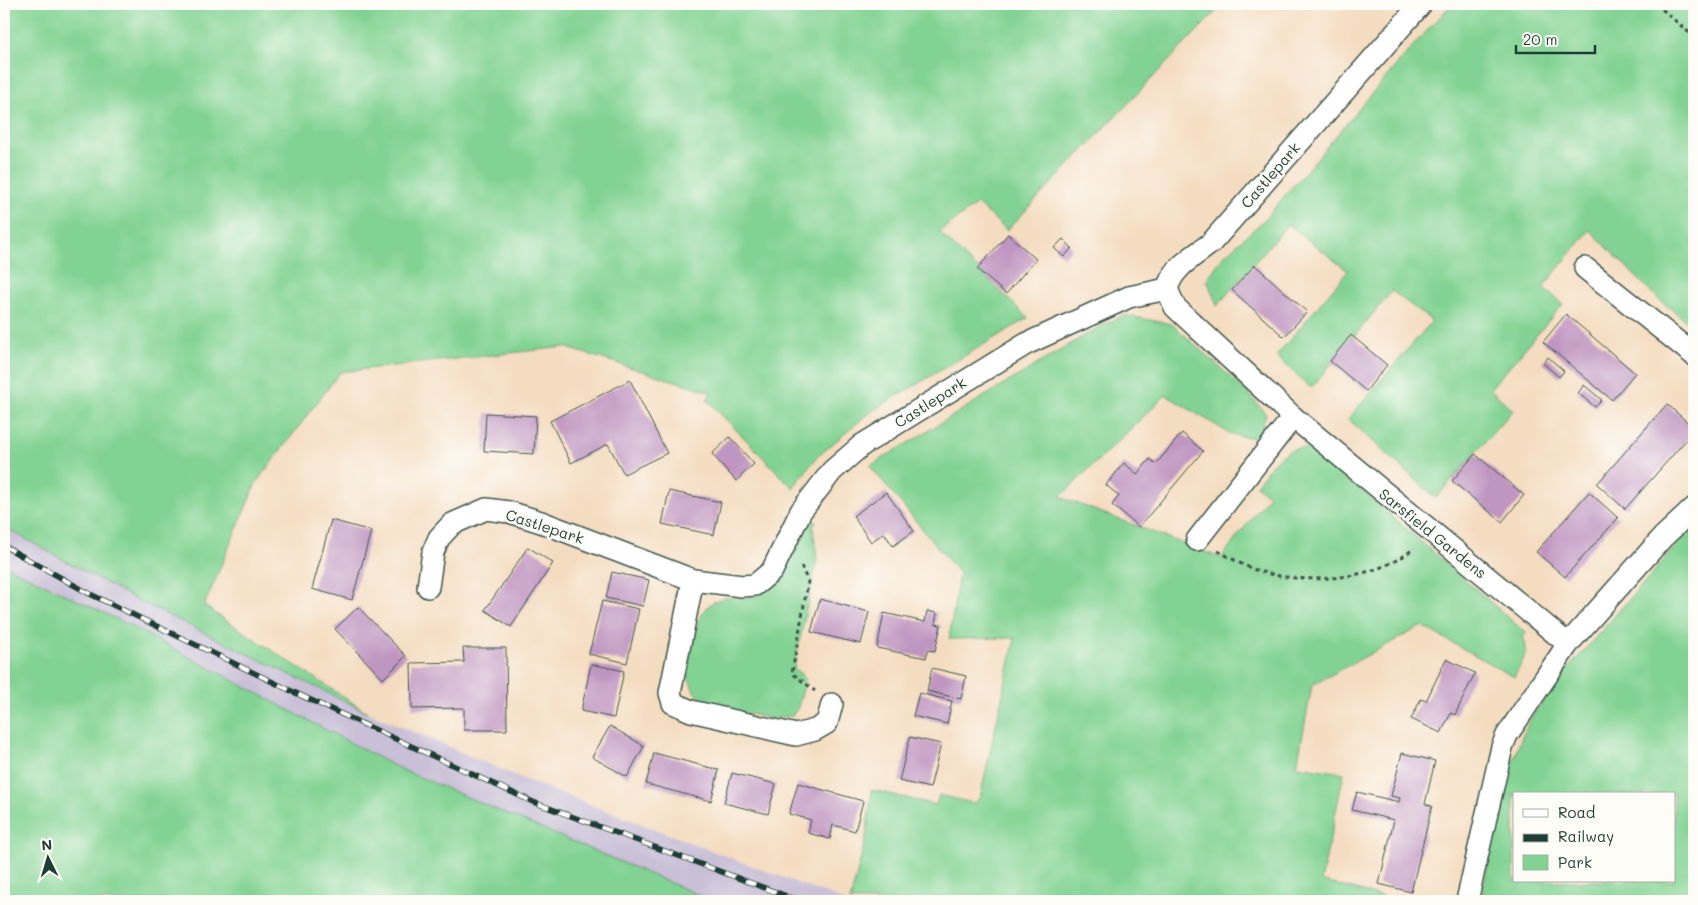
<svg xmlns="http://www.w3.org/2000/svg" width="1698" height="905" font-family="Mali,sans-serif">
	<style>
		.industrial { fill: #c9bfd7 }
		.green { fill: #82d393; stroke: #508864; fill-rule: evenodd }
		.building { fill: #bf95c1 }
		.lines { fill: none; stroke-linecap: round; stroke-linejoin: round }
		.minor-casing { stroke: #3f5549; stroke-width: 24 }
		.path { stroke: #3f5549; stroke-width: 3; stroke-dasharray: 4 4; stroke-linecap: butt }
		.minor { stroke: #fff; stroke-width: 21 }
		.rail-casing { stroke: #1f3d34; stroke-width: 5.5 }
		.rail { stroke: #fdfcf7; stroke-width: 4; stroke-dasharray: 11; stroke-linecap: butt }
		.labels { text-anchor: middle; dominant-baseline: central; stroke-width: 5; stroke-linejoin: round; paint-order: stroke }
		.street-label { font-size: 15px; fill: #1f3d34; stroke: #fdfcf7 }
	</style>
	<rect width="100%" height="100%" fill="#fdfcf7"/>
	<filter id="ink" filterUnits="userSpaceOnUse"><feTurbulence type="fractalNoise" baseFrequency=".02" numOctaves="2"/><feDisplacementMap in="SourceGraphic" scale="10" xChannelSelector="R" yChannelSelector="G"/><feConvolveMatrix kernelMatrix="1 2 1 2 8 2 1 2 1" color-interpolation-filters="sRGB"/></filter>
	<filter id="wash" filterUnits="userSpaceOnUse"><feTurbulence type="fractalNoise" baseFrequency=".0096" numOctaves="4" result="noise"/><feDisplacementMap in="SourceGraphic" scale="20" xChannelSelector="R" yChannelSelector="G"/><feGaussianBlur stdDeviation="1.12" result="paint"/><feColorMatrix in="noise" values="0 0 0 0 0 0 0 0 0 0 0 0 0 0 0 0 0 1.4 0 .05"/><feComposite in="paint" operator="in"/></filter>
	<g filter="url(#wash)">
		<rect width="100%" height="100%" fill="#f4dcc0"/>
		<!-- industrial -->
		<polygon class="industrial" points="4,527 133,598 367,712 528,781 845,901 713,901 398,768 127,624 4,565"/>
		<!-- green -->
		<g class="green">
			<polygon points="4,4 1223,4 1007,230 977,204 939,232 1028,318 869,413 816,458 793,488 707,400 711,392 564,347 340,372 256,483 204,606 367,712 133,598 4,527"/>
			<polygon points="1452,4 1694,4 1694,327 1656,297 1590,230 1543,287 1563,304 1490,389 1513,410 1436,498 1348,419 1432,321 1392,291 1311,388 1276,356 1348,271 1288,224 1217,306 1207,279 1223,257 1265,219 1411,48"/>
			<path d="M1124,315L1172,324L1247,392L1266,414L1258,438L1232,435L1166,395L1060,497L1221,558L1269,496L1256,485C1273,464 1285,440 1317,451L1526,633L1523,637C1531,651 1521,664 1514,677L1422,626L1312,685L1297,766L1344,773L1321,881L1383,897L1382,901H850L866,837L872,790L936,805L939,795L973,803L980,798L1015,638L949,639L959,573L870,466L1097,328Z"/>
			<polygon points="812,520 816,522 813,527 817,559 794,668 806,679 798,707 793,715 773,719 708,705 694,692 687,673 692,642 699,619 707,607 713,602 724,598 750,597 778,585"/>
			<path d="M1694,526V901H1485L1482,893L1505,784L1521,739L1531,718L1565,672ZM1514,794H1674V881H1514Z"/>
			<polygon points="4,565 127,624 398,768 713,901 4,901"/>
		</g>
		<g id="blocks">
			<!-- building -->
			<g class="building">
				<polygon points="1008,234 1036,259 1006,294 977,269"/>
				<polygon points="1063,239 1072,248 1064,257 1054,248"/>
				<polygon points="1255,265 1307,312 1284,337 1232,290"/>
				<polygon points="1566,314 1635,373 1612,400 1543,342"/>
				<polygon points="1351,335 1387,365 1366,391 1330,361"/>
				<polygon points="1548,357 1564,371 1559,377 1543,363"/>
				<polygon points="630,380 667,453 624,474 608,444 571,463 550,421"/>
				<polygon points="1584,385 1602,400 1595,407 1578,393"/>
				<polygon points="1667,404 1694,428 1694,431 1625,509 1597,484"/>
				<polygon points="486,413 536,416 534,454 484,451"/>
				<polygon points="1182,433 1203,451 1139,527 1112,505 1119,496 1106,485 1124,463 1137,474 1150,459 1156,464"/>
				<polygon points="730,437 754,464 736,481 712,454"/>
				<polygon points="1475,454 1524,495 1502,522 1452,481"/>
				<polygon points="669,491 721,502 714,535 662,524"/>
				<polygon points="886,492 914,531 893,546 884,533 871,542 853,516"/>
				<polygon points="1589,492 1618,518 1565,577 1536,552"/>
				<polygon points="331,520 371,531 352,600 312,589"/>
				<polygon points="528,547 553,563 511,627 485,610"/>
				<polygon points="612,572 649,580 643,606 606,598"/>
				<polygon points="820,599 869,612 861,644 811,632"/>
				<polygon points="602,601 639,609 627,663 589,654"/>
				<polygon points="358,607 406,656 383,679 335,629"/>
				<polygon points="927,611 937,613 935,624 941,625 935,651 928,650 926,658 877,648 884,613 925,622"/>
				<polygon points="463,648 506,648 507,730 464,730 464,708 412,709 411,663 464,662"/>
				<polygon points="1446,659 1475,673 1455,715 1451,713 1441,733 1411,719 1421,699 1426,701"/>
				<polygon points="591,664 624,671 614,718 581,711"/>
				<polygon points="932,668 966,676 961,699 927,691"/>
				<polygon points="919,693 952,701 947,724 913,716"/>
				<polygon points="610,726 644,746 627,777 592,757"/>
				<polygon points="910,737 941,744 930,788 899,781"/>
				<polygon points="654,753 719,770 711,801 646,784"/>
				<polygon points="1402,753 1435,761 1425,804 1432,806 1411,892 1379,884 1394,820 1352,810 1357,792 1399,802 1400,798 1391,796"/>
				<polygon points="732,773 776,784 768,814 724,803"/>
				<polygon points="798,783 863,801 855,831 833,825 830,839 808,833 811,820 789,814"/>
			</g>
		</g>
	</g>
	<g filter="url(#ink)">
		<use href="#blocks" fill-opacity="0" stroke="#3f5549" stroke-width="1"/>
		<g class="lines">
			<defs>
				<g id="minor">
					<polyline points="1585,268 1694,355"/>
					<polyline points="1167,289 1175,307 1293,417 1568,644"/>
					<path d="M1167,289C1173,267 1193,257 1211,243L1421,4"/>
					<polyline points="1197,540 1293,417"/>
					<polyline points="693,580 670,693 673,703 691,711 796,735 815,730 827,723 832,704"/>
					<polyline points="428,587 433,552 439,538 452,524 486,509 509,512 541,522 693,580 742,586 755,585 772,571 801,511 832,471 862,445 1026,344 1129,297 1167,289"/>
					<polyline points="1467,901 1502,747 1507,735 1568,644 1663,537 1694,508"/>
				</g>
			</defs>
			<!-- minor casing -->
			<use href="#minor" class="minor-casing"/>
			<!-- path -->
			<g class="path">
				<polyline points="1656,4 1694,37"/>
				<path d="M1218,551C1230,557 1243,566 1256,570C1301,586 1377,581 1414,548"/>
				<polyline points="801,566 808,582 792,673 815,691"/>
			</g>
			<!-- minor -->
			<use href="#minor" class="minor"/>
			<defs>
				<polyline id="rail" points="4,546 90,594 302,696 533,802 800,901"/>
			</defs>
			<!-- rail casing -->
			<use href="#rail" class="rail-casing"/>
			<!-- rail -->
			<use href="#rail" class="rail"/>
		</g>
	</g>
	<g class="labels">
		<!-- street labels -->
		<g class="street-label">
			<text transform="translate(1270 175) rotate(-49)">Castlepark</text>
			<text transform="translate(930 402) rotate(-32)">Castlepark</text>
			<text transform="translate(545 526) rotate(18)">Castlepark</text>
			<text transform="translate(1433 533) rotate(39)">Sarsfield Gardens</text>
		</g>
	</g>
	<!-- margin -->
	<rect width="1698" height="905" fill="none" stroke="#fdfcf7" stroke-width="20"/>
	<!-- legend -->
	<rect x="1513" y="792" width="162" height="90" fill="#fdfcf7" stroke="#a4b0a9"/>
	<rect x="1523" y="809" width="25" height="8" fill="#ffffff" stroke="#a4b0a9"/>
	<text x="1558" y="818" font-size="15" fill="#1f3d34">Road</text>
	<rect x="1523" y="834" width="25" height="8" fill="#1f3d34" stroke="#a4b0a9"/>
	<text x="1558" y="842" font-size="15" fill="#1f3d34">Railway</text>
	<rect x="1523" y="855" width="25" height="15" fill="#82d393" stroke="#a4b0a9"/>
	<text x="1558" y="868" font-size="15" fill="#1f3d34">Park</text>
	<!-- north arrow -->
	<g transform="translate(48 858) rotate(355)" stroke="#fdfcf7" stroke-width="4" paint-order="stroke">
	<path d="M0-4L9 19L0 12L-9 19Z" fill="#1f3d34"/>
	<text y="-8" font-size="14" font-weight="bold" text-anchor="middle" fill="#1f3d34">N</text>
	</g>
	<!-- scale -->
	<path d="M1516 45v8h79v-8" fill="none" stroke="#1f3d34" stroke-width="2.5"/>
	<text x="1523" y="45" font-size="15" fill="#1f3d34" stroke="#fdfcf7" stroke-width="4" paint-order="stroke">20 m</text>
</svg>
